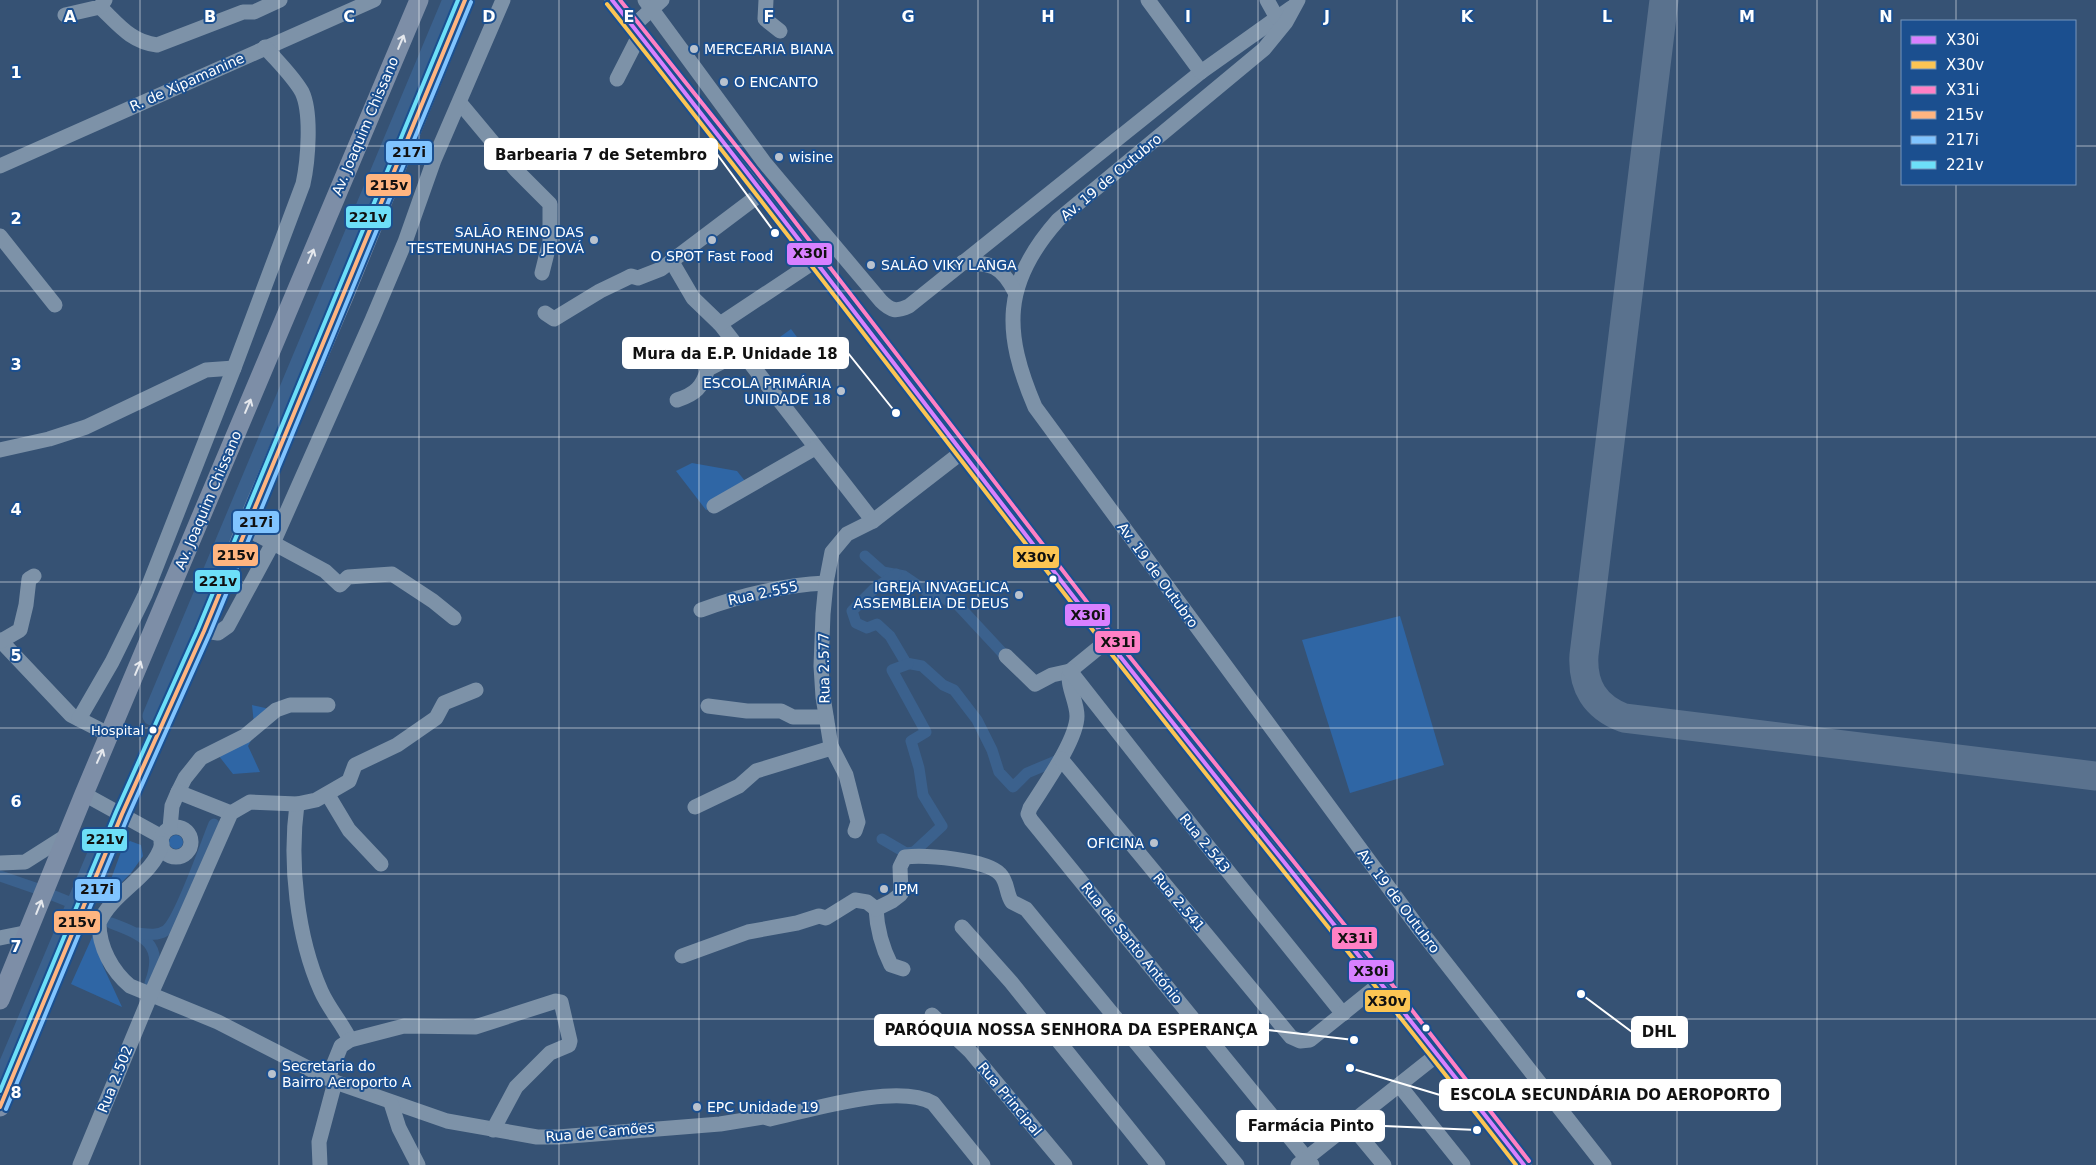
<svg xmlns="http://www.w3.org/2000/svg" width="2096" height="1165" font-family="'DejaVu Sans',sans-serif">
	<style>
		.green { fill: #2f66a5 }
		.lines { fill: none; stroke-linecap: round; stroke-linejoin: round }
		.canal { stroke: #3b618d; stroke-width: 11 }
		.river { stroke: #3b618d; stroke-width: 19 }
		.taxiway { stroke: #5a728e; stroke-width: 29 }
		.minor { stroke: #7d92a8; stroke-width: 15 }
		.major { stroke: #7d8ea7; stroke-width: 19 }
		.bus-1-casing { stroke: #1b4f8f; stroke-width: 8 }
		.bus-2-casing { stroke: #1b4f8f; stroke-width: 8 }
		.bus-3-casing { stroke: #1b4f8f; stroke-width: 8 }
		.bus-4-casing { stroke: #1b4f8f; stroke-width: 8 }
		.bus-5-casing { stroke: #1b4f8f; stroke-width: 8 }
		.bus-6-casing { stroke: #1b4f8f; stroke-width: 8 }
		.bus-1 { stroke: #d880ff; stroke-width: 4 }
		.bus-2 { stroke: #fcc553; stroke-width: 4 }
		.bus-3 { stroke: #ff80c5; stroke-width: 4 }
		.bus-4 { stroke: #ffb580; stroke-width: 4 }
		.bus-5 { stroke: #80c4ff; stroke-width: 4 }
		.bus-6 { stroke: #6ddff8; stroke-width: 4 }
		.oneway { stroke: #e5e8ed }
		.grid { fill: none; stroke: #fff; stroke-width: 1; stroke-opacity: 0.55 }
		.poi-dot { fill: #b9c2ce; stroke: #1b4f8f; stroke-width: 2 }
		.bus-dot { fill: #fff; stroke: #1b4f8f; stroke-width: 2 }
		.labels { text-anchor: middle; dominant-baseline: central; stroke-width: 4; stroke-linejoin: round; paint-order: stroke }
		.bus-label { font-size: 13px; fill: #fff; stroke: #1b4f8f; text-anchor: end }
		.poi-label { font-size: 14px; fill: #fff; stroke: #1b4f8f; text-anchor: start }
		.street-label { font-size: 14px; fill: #fff; stroke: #1b4f8f }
		.grid-label { font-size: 16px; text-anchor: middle; font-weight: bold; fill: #fff; stroke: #1b4f8f; stroke-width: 4; stroke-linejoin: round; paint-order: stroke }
		.leader { fill: none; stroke: #fff; stroke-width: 2 }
		.callout-dot { fill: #fff; stroke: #1b4f8f; stroke-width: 2 }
		.callout { fill: #fff; stroke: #fff; stroke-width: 2 }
		.callout-label { font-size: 15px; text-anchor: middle; font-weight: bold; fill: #111 }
		.line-badge { stroke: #1b4f8f; stroke-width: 2 }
		.pale-badge-label { font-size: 14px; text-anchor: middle; font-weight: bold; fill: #111 }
	</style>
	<rect width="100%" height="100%" fill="#365274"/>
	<!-- green -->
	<g class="green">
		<polygon points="791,329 805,348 777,369 762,350"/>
		<polygon points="692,463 737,471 749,486 706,510 676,471"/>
		<polygon points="1400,616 1444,765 1350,793 1302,640"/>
		<polygon points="252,705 279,711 258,728 248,746 260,772 233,774 215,751 254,724"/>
		<circle cx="176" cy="842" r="7"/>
		<polygon points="130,841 141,845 143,856 131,873 103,901 122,849"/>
		<polygon points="94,933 103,966 122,1007 71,984"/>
	</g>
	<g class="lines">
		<!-- canal -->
		<g class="canal">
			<polyline points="865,556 883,572 904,576 935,597 941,596 952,603 956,603 1010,661"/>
			<polyline points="896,574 874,589 852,611 856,623 867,628 877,624 890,636 906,663 922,666 943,685 954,690 977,720 992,750 999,772 1013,787 1027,773 1063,758"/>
			<polyline points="882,839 906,853 914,852 942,826 923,795 919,768 911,741 926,732 892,670 908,664"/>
			<polyline points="0,876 35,888"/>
			<polyline points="52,895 72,903"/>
			<path d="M111,923C143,935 165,944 150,983"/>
			<path d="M138,933C147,934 157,936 165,931C179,923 206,843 214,824"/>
			<polyline points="0,1074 96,846"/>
		</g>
		<!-- river -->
		<polyline class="river" points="152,716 452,0"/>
		<!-- taxiway -->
		<path class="taxiway" d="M1664,0L1584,655C1582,686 1595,707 1624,718L2096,776"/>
		<!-- minor -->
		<g class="minor">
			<polyline points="612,0 751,175 1108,640 1382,982 1524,1165"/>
			<path d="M645,0L764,162L881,301C891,311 896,312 909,306L1201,72L1291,8"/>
			<polyline points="766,0 765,19 780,31"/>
			<polyline points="1148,0 1201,72"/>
			<polyline points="1267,0 1277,18"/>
			<path d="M1298,0L1286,22L1264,49L1058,220C1002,283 1003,332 1035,407L1420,930L1604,1165"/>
			<path d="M100,7C118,24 131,42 157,45L243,12H254L280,0"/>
			<polyline points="65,15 100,7 105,0"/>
			<polyline points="633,26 662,0"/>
			<polyline points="617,79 640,34"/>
			<polyline points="460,103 516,170 550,204 550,241 542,273"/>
			<polyline points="0,166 374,0"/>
			<polyline points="0,236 55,305"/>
			<polyline points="672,262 693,298 720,324 873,521"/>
			<path d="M963,262C992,264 1001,265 1015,292"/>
			<polyline points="545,313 554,319 600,291 625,279 631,276 638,278 661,269 763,192"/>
			<polyline points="720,324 815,261"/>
			<path d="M677,400C696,394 702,387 708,369L741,352"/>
			<polyline points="0,450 49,439 86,427 206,370 234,368"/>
			<polyline points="714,506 815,448"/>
			<polyline points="245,528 325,571 340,585 348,577 392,574 433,601 454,618"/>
			<path d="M701,610C742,595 782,585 826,583"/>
			<polyline points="204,631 218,633 228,626 274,541 372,320 405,242 434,160 503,0"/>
			<polyline points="0,640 71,715 110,735"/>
			<polyline points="1,641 20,630 26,605 29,579 34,576"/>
			<polyline points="1006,656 1035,684 1052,675 1070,671 1108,640"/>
			<path d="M1070,671C1066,685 1077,701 1077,716C1077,740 1043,787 1030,808L1028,814L1031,820L1312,1165"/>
			<polyline points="1070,671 1206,844 1343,1014"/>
			<polyline points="708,706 747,711 781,711 793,717 826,717"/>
			<path d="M79,719L112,662L145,595L234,368L303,184C308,161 312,113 302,92C293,76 277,61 265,47"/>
			<polyline points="1061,759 1291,1037 1300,1041 1310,1040 1382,982"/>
			<polyline points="178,792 185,778 201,758 245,736 276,710 290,705 328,705"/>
			<polyline points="84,794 162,837"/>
			<polyline points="328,795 349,830 381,864"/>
			<path d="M297,804C289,863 297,937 321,991C329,1009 342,1023 350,1040"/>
			<polyline points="695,807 739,786 756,771 828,749 831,746"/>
			<circle cx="176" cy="842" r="15"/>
			<polyline points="170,828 172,806 178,792 231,813"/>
			<polyline points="855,831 858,822 846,775 831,746 823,697 821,666 823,614 826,583 832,552 847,534 873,521 962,452"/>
			<path d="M162,844C153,877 112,892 99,923C99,947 112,971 130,986L218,1022L335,1082L447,1121L537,1137H558L720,1124L764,1117L770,1119C811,1110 897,1083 933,1103L983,1165"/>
			<polyline points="0,863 25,862 69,834"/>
			<path d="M876,909C877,929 882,947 891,965L903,969"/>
			<polyline points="962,927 1011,982 1158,1165"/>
			<polyline points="0,938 29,932"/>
			<path d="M682,956L748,932L797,923L819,916L826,918L855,900L867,902L876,909L892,901L901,894L900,867L905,857C925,855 986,859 1000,874C1008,882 1006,894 1012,902L1026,909L1035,920L1237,1165"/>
			<polyline points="932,1015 970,1051 1065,1165"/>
			<polyline points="328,1078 341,1046 350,1040 404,1026 475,1027 556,1001 561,1002 570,1041 569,1045 550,1053 516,1087 493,1130"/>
			<polyline points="1399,1085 1463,1165"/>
			<polyline points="391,1103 399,1128 418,1165"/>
			<polyline points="1350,1124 1384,1165"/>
			<polyline points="80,1165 151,994 231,813 250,802 297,804 316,800 349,781 355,765 397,745 436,718 444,703 476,690"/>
			<polyline points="320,1165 319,1142 335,1082"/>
			<polyline points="1298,1165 1438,1054"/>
		</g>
		<!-- major -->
		<g class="major">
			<polyline points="0,1000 84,794 419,0"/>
			<polyline points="0,1107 122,814 204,631 245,528 345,294 465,0"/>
		</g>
		<defs>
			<path id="bus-1" d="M612,0C780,212 942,428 1108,641C1246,816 1387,989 1524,1165"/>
			<path id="bus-2" d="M607,4C775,215 936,430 1102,642C1239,818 1380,989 1516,1165"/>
			<polyline id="bus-3" points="620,0 756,171 1113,636 1387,978 1529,1161"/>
			<polyline id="bus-4" points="0,1107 122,814 204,631 465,0"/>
			<polyline id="bus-5" points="6,1109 128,816 210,633 471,2"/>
			<polyline id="bus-6" points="0,1091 116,812 198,629 458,0"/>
		</defs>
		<!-- bus-1 casing -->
		<use href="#bus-1" class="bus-1-casing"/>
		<!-- bus-2 casing -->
		<use href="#bus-2" class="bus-2-casing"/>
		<!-- bus-3 casing -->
		<use href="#bus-3" class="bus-3-casing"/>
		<!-- bus-4 casing -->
		<use href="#bus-4" class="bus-4-casing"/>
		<!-- bus-5 casing -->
		<use href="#bus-5" class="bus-5-casing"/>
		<!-- bus-6 casing -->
		<use href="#bus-6" class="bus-6-casing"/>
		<!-- bus-1 -->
		<use href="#bus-1" class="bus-1"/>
		<!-- bus-2 -->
		<use href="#bus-2" class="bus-2"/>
		<!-- bus-3 -->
		<use href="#bus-3" class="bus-3"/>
		<!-- bus-4 -->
		<use href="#bus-4" class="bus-4"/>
		<!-- bus-5 -->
		<use href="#bus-5" class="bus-5"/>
		<!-- bus-6 -->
		<use href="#bus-6" class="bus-6"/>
	</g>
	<!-- one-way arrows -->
	<defs><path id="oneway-shaft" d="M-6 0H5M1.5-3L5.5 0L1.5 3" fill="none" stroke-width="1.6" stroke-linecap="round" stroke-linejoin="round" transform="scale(1.25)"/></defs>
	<g class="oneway">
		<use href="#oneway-shaft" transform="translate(401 42) rotate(-67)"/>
		<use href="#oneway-shaft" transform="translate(311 256) rotate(-67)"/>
		<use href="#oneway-shaft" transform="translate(248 406) rotate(-67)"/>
		<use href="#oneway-shaft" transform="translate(138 668) rotate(-67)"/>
		<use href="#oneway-shaft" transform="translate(100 756) rotate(-66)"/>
		<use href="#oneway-shaft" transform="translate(39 907) rotate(-68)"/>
	</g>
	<!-- grid -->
	<path class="grid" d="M140,0V1165M279,0V1165M419,0V1165M559,0V1165M699,0V1165M838,0V1165M978,0V1165M1118,0V1165M1258,0V1165M1397,0V1165M1537,0V1165M1677,0V1165M1817,0V1165M1956,0V21M0,146H1902M2075,146H2096M1956,184V1165M0,291H2096M0,437H2096M0,582H2096M0,728H2096M0,874H2096M0,1019H2096"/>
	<!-- markers -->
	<g class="poi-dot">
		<circle cx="694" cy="49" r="5"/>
		<circle cx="724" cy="82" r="5"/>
		<circle cx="779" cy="157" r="5"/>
		<circle cx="594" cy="240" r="5"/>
		<circle cx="712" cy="240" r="5"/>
		<circle cx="871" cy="265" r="5"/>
		<circle cx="841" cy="391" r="5"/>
		<circle cx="1019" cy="595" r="5"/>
		<circle cx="1154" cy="843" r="5"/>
		<circle cx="884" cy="889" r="5"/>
		<circle cx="272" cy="1074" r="5"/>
		<circle cx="697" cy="1107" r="5"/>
	</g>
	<g class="bus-dot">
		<circle cx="1053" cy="579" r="4.5"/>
		<circle cx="153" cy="730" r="4.5"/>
		<circle cx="1426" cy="1028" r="4.5"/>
	</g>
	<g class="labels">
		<!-- bus labels -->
		<g class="bus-label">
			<text x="144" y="730">Hospital</text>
		</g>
		<!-- poi labels -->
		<g class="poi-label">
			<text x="704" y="49">MERCEARIA BIANA</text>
			<text x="734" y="82">O ENCANTO</text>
			<text x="789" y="157">wisine</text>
			<text x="584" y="232" text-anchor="end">SALÃO REINO DAS<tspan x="584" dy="16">TESTEMUNHAS DE JEOVÁ</tspan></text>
			<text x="712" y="256" text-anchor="middle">O SPOT Fast Food</text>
			<text x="881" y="265">SALÃO VIKY LANGA</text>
			<text x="831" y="383" text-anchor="end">ESCOLA PRIMÁRIA<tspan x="831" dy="16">UNIDADE 18</tspan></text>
			<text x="1009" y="587" text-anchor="end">IGREJA INVAGELICA<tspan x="1009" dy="16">ASSEMBLEIA DE DEUS</tspan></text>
			<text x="1144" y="843" text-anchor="end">OFICINA</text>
			<text x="894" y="889">IPM</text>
			<text x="282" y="1066">Secretaria do<tspan x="282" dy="16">Bairro Aeroporto A</tspan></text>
			<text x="707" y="1107">EPC Unidade 19</text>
		</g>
		<!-- street labels -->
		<g class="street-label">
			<text transform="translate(187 82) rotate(-24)">R. de Xipamanine</text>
			<text transform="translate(365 126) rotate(-67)">Av. Joaquim Chissano</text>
			<text transform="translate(1111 177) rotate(-40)">Av. 19 de Outubro</text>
			<text transform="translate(208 500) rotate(-67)">Av. Joaquim Chissano</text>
			<text transform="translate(1158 575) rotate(54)">Av. 19 de Outubro</text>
			<text transform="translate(763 593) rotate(-12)">Rua 2.555</text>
			<text transform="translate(824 668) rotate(-91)">Rua 2.577</text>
			<text transform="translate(1205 843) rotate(51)">Rua 2.543</text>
			<text transform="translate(1399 901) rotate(53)">Av. 19 de Outubro</text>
			<text transform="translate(1179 902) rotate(50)">Rua 2.541</text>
			<text transform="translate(1132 943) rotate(51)">Rua de Santo António</text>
			<text transform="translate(115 1079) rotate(-68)">Rua 2.502</text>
			<text transform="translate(1010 1099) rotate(50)">Rua Principal</text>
			<text transform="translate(600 1132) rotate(-5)">Rua de Camões</text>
		</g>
	</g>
	<g class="grid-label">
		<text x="70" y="22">A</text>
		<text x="210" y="22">B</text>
		<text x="349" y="22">C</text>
		<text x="489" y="22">D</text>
		<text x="629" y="22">E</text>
		<text x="769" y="22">F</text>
		<text x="908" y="22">G</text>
		<text x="1048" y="22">H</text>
		<text x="1188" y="22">I</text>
		<text x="1327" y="22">J</text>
		<text x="1467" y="22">K</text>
		<text x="1607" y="22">L</text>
		<text x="1747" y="22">M</text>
		<text x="1886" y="22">N</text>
		<text x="16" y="78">1</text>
		<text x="16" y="224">2</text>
		<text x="16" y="370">3</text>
		<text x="16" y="515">4</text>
		<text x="16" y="661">5</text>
		<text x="16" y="807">6</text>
		<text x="16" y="952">7</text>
		<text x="16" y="1098">8</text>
	</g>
	<!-- callouts -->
	<path class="leader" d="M775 233L717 154M896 413L848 353M1354 1040L1268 1030M1581 994L1632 1032M1350 1068L1440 1095M1477 1130L1384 1126"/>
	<g class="callout-dot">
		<circle cx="775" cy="233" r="5"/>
		<circle cx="896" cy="413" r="5"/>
		<circle cx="1354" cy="1040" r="5"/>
		<circle cx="1581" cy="994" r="5"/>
		<circle cx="1350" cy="1068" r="5"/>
		<circle cx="1477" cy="1130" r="5"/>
	</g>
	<g class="callout">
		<rect x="485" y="139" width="232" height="30" rx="5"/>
		<rect x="623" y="338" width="225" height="30" rx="5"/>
		<rect x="875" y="1015" width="393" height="30" rx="5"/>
		<rect x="1632" y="1017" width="55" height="30" rx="5"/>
		<rect x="1440" y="1080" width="340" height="30" rx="5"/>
		<rect x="1237" y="1111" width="147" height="30" rx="5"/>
	</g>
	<g class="callout-label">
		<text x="601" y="160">Barbearia 7 de Setembro</text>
		<text x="735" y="359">Mura da E.P. Unidade 18</text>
		<text x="1071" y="1035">PARÓQUIA NOSSA SENHORA DA ESPERANÇA</text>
		<text x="1659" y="1037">DHL</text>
		<text x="1610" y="1100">ESCOLA SECUNDÁRIA DO AEROPORTO</text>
		<text x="1311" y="1131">Farmácia Pinto</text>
	</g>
	<g class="line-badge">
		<rect x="385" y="140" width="48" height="24" rx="5" fill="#80c4ff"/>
		<rect x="365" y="173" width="47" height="24" rx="5" fill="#ffb580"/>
		<rect x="345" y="205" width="47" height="24" rx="5" fill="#6ddff8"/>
		<rect x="786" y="242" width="47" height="24" rx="5" fill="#d880ff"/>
		<rect x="232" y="510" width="48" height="24" rx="5" fill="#80c4ff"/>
		<rect x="212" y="543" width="47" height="24" rx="5" fill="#ffb580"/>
		<rect x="1012" y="545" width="48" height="24" rx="5" fill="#fcc553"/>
		<rect x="194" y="569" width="47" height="24" rx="5" fill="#6ddff8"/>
		<rect x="1064" y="603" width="47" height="24" rx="5" fill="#d880ff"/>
		<rect x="1094" y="630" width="47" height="24" rx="5" fill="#ff80c5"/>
		<rect x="81" y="828" width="47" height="24" rx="5" fill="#6ddff8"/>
		<rect x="74" y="878" width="47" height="24" rx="5" fill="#80c4ff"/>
		<rect x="53" y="910" width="48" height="24" rx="5" fill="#ffb580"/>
		<rect x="1331" y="926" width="47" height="24" rx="5" fill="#ff80c5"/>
		<rect x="1348" y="959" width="47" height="24" rx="5" fill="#d880ff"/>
		<rect x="1364" y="989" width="47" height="24" rx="5" fill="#fcc553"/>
	</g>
	<g class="pale-badge-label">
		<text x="409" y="157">217i</text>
		<text x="389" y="190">215v</text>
		<text x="368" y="222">221v</text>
		<text x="810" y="258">X30i</text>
		<text x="256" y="527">217i</text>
		<text x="236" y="560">215v</text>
		<text x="1036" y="562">X30v</text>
		<text x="218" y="586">221v</text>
		<text x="1088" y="620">X30i</text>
		<text x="1118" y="647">X31i</text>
		<text x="105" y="844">221v</text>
		<text x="97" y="894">217i</text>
		<text x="77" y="927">215v</text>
		<text x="1355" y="943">X31i</text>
		<text x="1371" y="976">X30i</text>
		<text x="1387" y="1006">X30v</text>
	</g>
	<!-- legend -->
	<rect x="1901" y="20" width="175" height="165" fill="#1b4f8f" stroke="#7695bc"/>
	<rect x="1911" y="36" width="25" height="8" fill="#d880ff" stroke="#7695bc"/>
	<text x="1946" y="45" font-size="15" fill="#ffffff">X30i</text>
	<rect x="1911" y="61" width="25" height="8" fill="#fcc553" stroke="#7695bc"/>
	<text x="1946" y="70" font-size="15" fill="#ffffff">X30v</text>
	<rect x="1911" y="86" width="25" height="8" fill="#ff80c5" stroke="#7695bc"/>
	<text x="1946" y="95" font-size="15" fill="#ffffff">X31i</text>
	<rect x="1911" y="111" width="25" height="8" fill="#ffb580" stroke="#7695bc"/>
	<text x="1946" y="120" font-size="15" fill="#ffffff">215v</text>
	<rect x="1911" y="136" width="25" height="8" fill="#80c4ff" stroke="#7695bc"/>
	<text x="1946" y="145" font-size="15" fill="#ffffff">217i</text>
	<rect x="1911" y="161" width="25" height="8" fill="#6ddff8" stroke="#7695bc"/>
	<text x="1946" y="170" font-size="15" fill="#ffffff">221v</text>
</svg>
